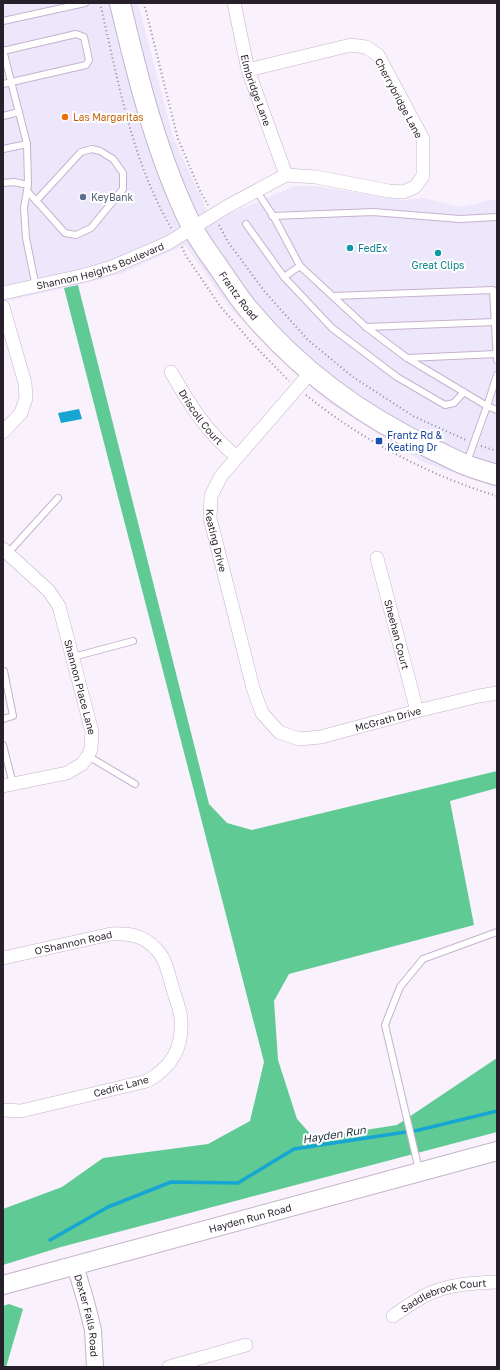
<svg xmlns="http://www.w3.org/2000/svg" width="500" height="1370" font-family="'Golos Text',sans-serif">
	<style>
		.commercial { fill: #ede7fc }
		.forest { fill: #60ca94 }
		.water { fill: #17a6d4 }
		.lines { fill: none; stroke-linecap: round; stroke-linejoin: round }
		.stream { stroke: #17a6d4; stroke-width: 3.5 }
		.service-casing { stroke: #c6b2cd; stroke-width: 8 }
		.minor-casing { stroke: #c6b2cd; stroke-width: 14 }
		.tertiary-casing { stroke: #c6b2cd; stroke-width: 18 }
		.secondary-casing { stroke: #c6b2cd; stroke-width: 20 }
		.primary-casing { stroke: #c6b2cd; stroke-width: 22 }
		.path { stroke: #918994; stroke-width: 2; stroke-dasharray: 1 3; stroke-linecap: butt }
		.service { stroke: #fff; stroke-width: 6 }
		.minor { stroke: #fff; stroke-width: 13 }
		.tertiary { stroke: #fff; stroke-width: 16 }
		.secondary { stroke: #fff; stroke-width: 18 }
		.primary { stroke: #fff; stroke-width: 20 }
		.food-dot { fill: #e8710a; stroke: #fff; stroke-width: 1.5 }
		.service-dot { fill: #5c6f8a; stroke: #fff; stroke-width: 1.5 }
		.culture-dot { fill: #0f9aa8; stroke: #fff; stroke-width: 1.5 }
		.transit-dot { fill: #1a4fb4; stroke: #fff; stroke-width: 1.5 }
		.labels { text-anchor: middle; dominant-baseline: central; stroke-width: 4; stroke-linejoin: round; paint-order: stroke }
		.street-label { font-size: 10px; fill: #271f2a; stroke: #fff }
		.food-label { font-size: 10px; fill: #c56008; stroke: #fff; text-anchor: start }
		.service-label { font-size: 10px; fill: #4e5e75; stroke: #fff; text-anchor: start }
		.culture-label { font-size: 10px; fill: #0d838f; stroke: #fff; text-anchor: start }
		.transit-label { font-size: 10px; fill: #164399; stroke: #fff; text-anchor: start }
		.water-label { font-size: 11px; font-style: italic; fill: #1b3039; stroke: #fff }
	</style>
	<rect width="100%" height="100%" fill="#f9f1fc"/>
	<!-- commercial -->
	<polygon class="commercial" points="3,3 138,3 173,137 212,221 295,186 316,186 402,200 424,198 460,207 497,199 497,488 423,462 323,399 231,309 185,245 123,273 78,285 3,302"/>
	<!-- forest -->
	<g class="forest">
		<polygon points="78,285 209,804 227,823 252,830 497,771 497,788 450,801 474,925 289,974 274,1001 278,1060 297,1119 314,1138 397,1125 497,1058 497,1132 61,1247 3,1265 3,1209 62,1187 103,1158 208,1144 250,1121 264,1062 64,288"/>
		<polygon points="9,1304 23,1309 6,1367 3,1367 3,1306"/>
	</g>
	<!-- water -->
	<polygon class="water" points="79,409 82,419 61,423 58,413"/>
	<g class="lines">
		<!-- stream -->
		<polyline class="stream" points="50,1240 108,1207 171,1182 238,1183 294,1149 419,1130 497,1111"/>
		<defs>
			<g id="service">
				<polyline points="3,21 85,3"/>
				<polyline points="3,50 27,144 28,185"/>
				<polyline points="3,51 76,34 84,37 89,60 86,65 3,84"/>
				<polyline points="3,116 19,112"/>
				<polyline points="3,149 27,144"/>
				<polyline points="3,183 14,182 28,185 24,208 26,238 36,287"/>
				<polyline points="256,190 275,219 300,266 366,327 407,358 487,406 467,462"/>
				<polyline points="27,191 40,205 65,233 76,235 91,228 123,189 123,173 113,159 100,151 92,149 81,152 36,201"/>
				<polyline points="272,216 373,212 460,219 497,217"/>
				<polyline points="246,224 284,277"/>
				<polyline points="300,266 284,277 332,328 397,377 445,405 454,403 464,392"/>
				<polyline points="333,296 493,290 497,360"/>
				<polyline points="366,327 495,322"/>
				<polyline points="407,358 497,354"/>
				<polyline points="497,375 487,406 497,410"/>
				<polyline points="8,553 58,498"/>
				<polyline points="73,657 133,641"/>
				<polyline points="3,719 13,716 4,671"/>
				<polyline points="3,745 13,784"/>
				<polyline points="88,756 135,784"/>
				<polyline points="419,1170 385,1025 400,987 423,959 497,932"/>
			</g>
			<g id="minor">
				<path id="s1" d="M234,3L248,70L286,175"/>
				<path id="s2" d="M3,293L85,275L112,267L168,243L228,206L286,175L316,177L389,191L403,192L415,187L423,176V139L378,55L366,47L351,45L248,70"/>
				<polyline points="3,307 25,383 26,398 21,413 3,432"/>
				<path id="s3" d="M171,372C190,405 207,433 237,457"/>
				<path id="s4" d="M311,372L221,476L211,496L210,518L253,688L262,713L279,732L299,739L321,737L417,711L479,696L497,693"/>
				<path id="s5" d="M3,549L49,591L59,606L92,732L91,749L88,756L82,764L67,773L3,786"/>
				<path id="s6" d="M377,558L417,711"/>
				<path id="s7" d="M3,958L111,934C128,933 143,935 155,948C166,958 168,973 172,986C175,997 180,1008 181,1019C183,1048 172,1067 147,1081L21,1111L3,1110"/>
				<path id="s8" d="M393,1316C403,1309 413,1302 424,1296C447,1284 472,1283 497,1282"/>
				<polyline points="169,1367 246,1345"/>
			</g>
			<g id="tertiary">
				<path id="s9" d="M75,1265L86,1302L93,1330L95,1367"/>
			</g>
			<g id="secondary">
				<path id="s10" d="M3,1285L497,1151"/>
			</g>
			<g id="primary">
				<path id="s11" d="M120,3C138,79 157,155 191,225C199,241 211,256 221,271C230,284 239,298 249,310C299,370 364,417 434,450C445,455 456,461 466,465C476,469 487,472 497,475"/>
			</g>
		</defs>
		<!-- service casing -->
		<use href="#service" class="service-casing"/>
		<!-- minor casing -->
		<use href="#minor" class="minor-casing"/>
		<!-- tertiary casing -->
		<use href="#tertiary" class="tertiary-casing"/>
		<!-- secondary casing -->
		<use href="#secondary" class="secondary-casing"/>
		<!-- primary casing -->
		<use href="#primary" class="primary-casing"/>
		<!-- path -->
		<g class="path">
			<path d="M100,3C118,79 131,159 171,228"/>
			<polyline points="144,3 178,139 201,193 208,205"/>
			<polyline points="219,225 228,242 265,292 308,340 353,377 413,416 466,440"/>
			<polyline points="182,247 186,256 220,306 252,343 289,381"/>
			<path d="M306,395C360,439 430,476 497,496"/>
			<polyline points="481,446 497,451"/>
		</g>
		<!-- service -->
		<use href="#service" class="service"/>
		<!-- minor -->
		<use href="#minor" class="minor"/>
		<!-- tertiary -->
		<use href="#tertiary" class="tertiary"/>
		<!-- secondary -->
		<use href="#secondary" class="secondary"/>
		<!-- primary -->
		<use href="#primary" class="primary"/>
	</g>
	<!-- markers -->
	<circle class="food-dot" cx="65" cy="117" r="4"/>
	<circle class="service-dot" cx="83" cy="197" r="4"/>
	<g class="culture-dot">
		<circle cx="350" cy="248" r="4"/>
		<circle cx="438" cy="253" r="4"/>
	</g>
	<rect class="transit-dot" x="375" y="437" width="8" height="8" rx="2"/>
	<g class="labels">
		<!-- street labels -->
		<g class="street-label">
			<text stroke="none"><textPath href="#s1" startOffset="90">Elmbridge Lane</textPath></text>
			<text transform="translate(399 98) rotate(62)">Cherrybridge Lane</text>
			<text stroke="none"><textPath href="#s2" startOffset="101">Shannon Heights Boulevard</textPath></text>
			<text stroke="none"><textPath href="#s11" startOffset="319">Frantz Road</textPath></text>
			<text stroke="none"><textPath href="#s3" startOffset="54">Driscoll Court</textPath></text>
			<text stroke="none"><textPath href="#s4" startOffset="205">Keating Drive</textPath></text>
			<text stroke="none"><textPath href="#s6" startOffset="79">Sheehan Court</textPath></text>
			<text stroke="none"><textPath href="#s5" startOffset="164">Shannon Place Lane</textPath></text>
			<text stroke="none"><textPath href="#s4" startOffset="522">McGrath Drive</textPath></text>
			<text stroke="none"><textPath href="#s7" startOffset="72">O'Shannon Road</textPath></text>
			<text transform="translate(121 1086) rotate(-15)">Cedric Lane</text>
			<text stroke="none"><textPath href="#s10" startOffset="256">Hayden Run Road</textPath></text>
			<text stroke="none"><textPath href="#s8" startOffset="56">Saddlebrook Court</textPath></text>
			<text stroke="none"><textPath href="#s9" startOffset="52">Dexter Falls Road</textPath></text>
		</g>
		<!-- food labels -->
		<g class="food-label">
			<text x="73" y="117">Las Margaritas</text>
		</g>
		<!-- service labels -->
		<g class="service-label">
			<text x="91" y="197">KeyBank</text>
		</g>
		<!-- culture labels -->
		<g class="culture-label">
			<text x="358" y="248">FedEx</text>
			<text x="438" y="265" text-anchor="middle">Great Clips</text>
		</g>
		<!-- transit labels -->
		<g class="transit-label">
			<text x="387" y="435">Frantz Rd &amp;<tspan x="387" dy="12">Keating Dr</tspan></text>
		</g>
		<!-- water labels -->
		<g class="water-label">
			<text transform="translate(334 1134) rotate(-9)">Hayden Run</text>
		</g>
	</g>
	<!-- border -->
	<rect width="500" height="1370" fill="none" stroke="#271f2a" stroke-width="8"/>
</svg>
